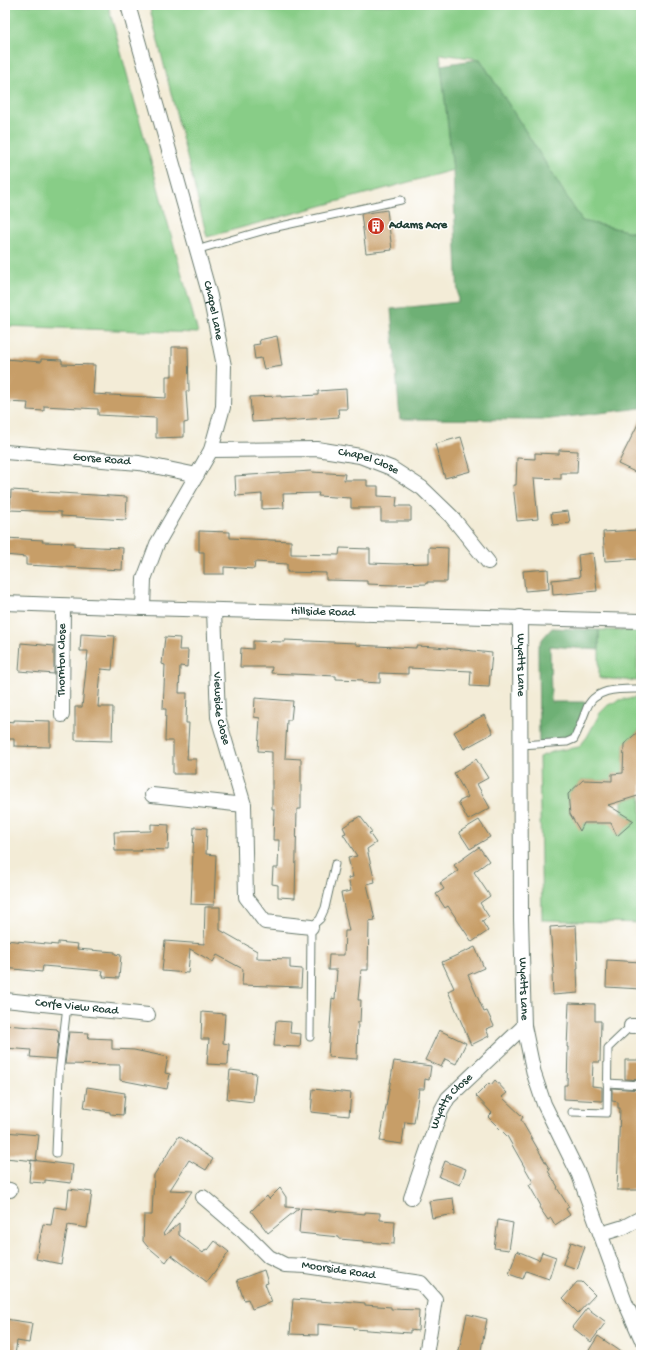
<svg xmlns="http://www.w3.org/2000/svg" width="646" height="1360" font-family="'Gochi Hand',sans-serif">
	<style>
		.green { fill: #88cd87; stroke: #54855e }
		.forest { fill: #6eb074; stroke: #467654 }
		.building { fill: #c79e67 }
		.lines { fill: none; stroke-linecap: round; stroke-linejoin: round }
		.lane-casing { stroke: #697a6d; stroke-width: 9 }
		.street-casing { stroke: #697a6d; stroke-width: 16 }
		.lane { stroke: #fff; stroke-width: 7 }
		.street { stroke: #fff; stroke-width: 14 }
		.labels { text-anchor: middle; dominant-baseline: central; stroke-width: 3; stroke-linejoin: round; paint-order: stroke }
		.poi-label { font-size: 12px; font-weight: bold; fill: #1f3d34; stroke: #fff; text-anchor: start }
		.street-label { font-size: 12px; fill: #1f3d34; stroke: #fff }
	</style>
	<rect width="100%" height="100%" fill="#fff"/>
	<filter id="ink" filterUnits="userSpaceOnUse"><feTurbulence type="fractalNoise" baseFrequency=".025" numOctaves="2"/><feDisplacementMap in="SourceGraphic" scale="8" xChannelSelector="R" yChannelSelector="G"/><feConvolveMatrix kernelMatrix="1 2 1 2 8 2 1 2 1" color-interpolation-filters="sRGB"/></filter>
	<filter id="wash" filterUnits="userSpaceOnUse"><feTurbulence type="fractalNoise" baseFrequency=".012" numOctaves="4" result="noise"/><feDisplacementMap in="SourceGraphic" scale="16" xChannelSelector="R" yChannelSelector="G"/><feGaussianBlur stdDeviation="0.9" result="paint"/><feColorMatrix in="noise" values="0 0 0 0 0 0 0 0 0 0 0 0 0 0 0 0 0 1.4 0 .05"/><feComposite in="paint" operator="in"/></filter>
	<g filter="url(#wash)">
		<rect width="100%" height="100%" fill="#f3ecd7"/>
		<!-- green -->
		<g class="green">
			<polygon points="5,5 108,5 198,333 5,326"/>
			<polygon points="149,5 641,5 641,234 582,221 480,59 440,54 453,170 207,237"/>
			<polygon points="599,630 638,631 637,681 599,678"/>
			<polygon points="641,697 641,729 624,744 623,773 612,774 612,781 583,780 568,794 570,814 580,830 584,823 611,823 617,836 634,821 622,813 622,801 641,795 641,923 542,920 539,757 555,751 579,747 587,737 600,713 608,705 619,700"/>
		</g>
		<!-- forest -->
		<g class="forest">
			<polygon points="480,59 582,221 641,234 641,408 542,420 400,419 391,309 458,302 453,170 441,65"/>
			<polygon points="552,628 599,630 599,650 550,646 551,702 591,702 574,739 539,744 538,647 543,638"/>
		</g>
		<g id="blocks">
			<!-- building -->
			<g class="building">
				<polygon points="387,210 392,250 366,253 361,214"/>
				<polygon points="277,336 282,366 264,369 261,358 255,359 253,345 260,344 259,340"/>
				<polygon points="172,347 188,347 189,391 186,391 188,422 184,423 184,437 156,438 156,418 98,415 98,409 44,406 44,411 27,410 28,403 5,402 5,359 41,362 41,359 62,360 62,364 95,365 93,394 166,398 166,376 172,376"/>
				<polygon points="346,389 347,409 338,409 339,417 285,421 285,420 252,422 250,397 281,396 281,397 318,395 318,391"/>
				<polygon points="641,418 641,464 637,473 618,464"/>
				<polygon points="461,437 471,471 445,478 435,444"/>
				<polygon points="559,450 578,451 577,473 561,473 561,479 534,478 538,519 517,521 513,485 516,485 517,458 535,459 535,453 559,454"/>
				<polygon points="311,471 312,472 345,474 344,480 367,480 367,486 378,486 378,496 397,497 396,506 411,506 411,521 381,521 381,508 351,508 351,498 318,496 319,493 283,494 284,508 262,509 262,494 236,496 235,476"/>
				<polygon points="11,490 127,497 126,520 61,516 61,512 10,510"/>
				<polygon points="568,511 570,523 553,525 551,513"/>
				<polygon points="638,530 640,559 605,561 603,532"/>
				<polygon points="199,531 230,532 230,538 291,541 291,554 339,555 340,548 370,549 370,563 397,564 429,563 429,547 448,548 447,582 427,582 427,584 394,585 367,584 367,581 326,580 326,573 287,572 287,564 255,562 254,569 224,567 224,574 204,574 204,552 199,552"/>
				<polygon points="5,538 43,540 42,542 74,543 74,546 123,548 122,570 26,565 26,557 5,555"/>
				<polygon points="593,553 597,591 553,595 552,580 580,577 578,555"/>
				<polygon points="548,569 549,589 525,591 523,571"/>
				<polygon points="81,634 115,636 112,670 101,669 98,707 113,707 112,741 75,740 75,707 82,707 88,651 80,651"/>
				<polygon points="165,637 180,638 179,650 188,650 187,667 180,666 179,693 187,693 186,723 189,723 187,759 196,759 196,774 173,774 173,741 165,741 166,709 163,709 165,665 162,664"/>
				<polygon points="285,640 356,643 356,645 416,648 416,646 436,647 492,653 489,687 470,686 471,671 408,668 408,674 380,673 380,683 363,682 363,680 336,679 336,676 271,673 272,667 240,667 241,648 253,649 253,641 285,642"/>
				<polygon points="21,643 54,646 54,674 19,671"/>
				<polygon points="255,698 293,701 291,720 287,720 285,758 301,759 301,809 297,809 295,898 278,897 278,885 272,884 273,868 278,868 279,840 273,840 274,809 272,809 272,752 258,751 260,718 254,717"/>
				<polygon points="484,715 493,733 464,749 454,732"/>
				<polygon points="14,720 50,721 50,747 14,746 14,739 5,739 5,721 14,722"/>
				<polygon points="641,729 641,795 608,805 634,821 617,836 611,823 584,823 580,831 570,814 568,794 583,780 612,781 612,774 623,773 624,744"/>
				<polygon points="476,759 488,778 477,784 490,808 468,820 458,802 468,797 454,773"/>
				<polygon points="360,816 372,832 369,833 376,843 367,849 375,882 367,884 375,920 369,921 368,970 361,970 358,1000 361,1000 360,1022 358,1022 357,1059 328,1057 332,998 335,999 337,970 328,970 329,955 344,955 345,931 349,931 341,893 351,891 348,878 353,877 348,858 357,856 343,834 346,833 343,827"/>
				<polygon points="479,820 490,837 470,849 459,832"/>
				<polygon points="151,824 169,825 168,850 140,849 141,851 115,851 114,832 151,831"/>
				<polygon points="194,827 207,828 206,854 216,855 214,905 191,904"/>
				<polygon points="479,847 489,861 474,872 490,896 480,903 489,917 482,921 488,931 472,942 448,906 445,908 436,894 444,889 440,883 458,871 454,865"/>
				<polygon points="205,907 220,907 220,930 257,951 257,958 290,959 290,968 302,969 301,987 242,985 243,969 217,955 213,962 190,949 188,973 162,971 165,941 204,944"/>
				<polygon points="576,925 578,969 577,969 578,993 553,995 552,975 554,974 550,927"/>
				<polygon points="5,940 58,945 58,942 78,944 77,949 115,952 115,954 121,955 119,978 103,977 104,975 102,975 103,971 43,966 42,972 5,968"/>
				<polygon points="475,947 484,968 468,975 484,1012 487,1011 494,1026 486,1029 489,1036 471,1045 448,991 454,988 442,962"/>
				<polygon points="607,960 641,962 641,989 606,987"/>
				<polygon points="569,1003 595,1004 595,1021 601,1021 600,1062 593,1062 592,1086 602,1087 602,1101 564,1099 564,1085 567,1085 568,1047 567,1047"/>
				<polygon points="202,1012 225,1014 223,1043 229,1044 228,1065 207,1064 209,1039 201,1039"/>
				<polygon points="276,1021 291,1022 290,1033 301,1034 300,1047 274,1046"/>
				<polygon points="5,1025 57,1029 57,1030 59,1031 56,1059 30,1057 31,1050 5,1048"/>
				<polygon points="439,1030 466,1043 456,1064 445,1059 441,1067 425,1060"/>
				<polygon points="69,1032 89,1033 88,1038 112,1039 112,1049 134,1050 168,1057 165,1073 170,1074 167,1089 120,1080 120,1065 65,1064"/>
				<polygon points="625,1060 641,1060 641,1080 625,1079"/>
				<polygon points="394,1061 431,1066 429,1080 425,1079 424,1089 419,1089 414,1123 405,1122 402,1144 380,1141"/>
				<polygon points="230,1070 256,1073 253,1102 227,1099"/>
				<polygon points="495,1080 507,1093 502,1097 523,1117 521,1120 550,1170 548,1171 558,1187 557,1188 569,1207 566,1209 570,1215 555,1225 551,1218 548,1220 539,1207 541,1206 529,1185 533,1182 507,1136 488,1117 492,1113 476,1096 489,1083 491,1085"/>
				<polygon points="87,1087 125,1093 123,1115 110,1114 110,1112 84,1108"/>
				<polygon points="612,1088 641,1090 641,1190 617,1190 620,1108 618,1108 618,1102 612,1101"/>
				<polygon points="313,1089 351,1093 349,1116 311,1112"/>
				<polygon points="5,1132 39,1135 36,1161 5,1158"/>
				<polygon points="179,1136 213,1159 206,1170 189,1160 170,1190 192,1191 163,1234 165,1235 179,1223 179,1235 203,1253 206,1249 208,1250 215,1241 229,1252 207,1282 171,1255 166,1262 147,1246 143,1241 144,1215 152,1215 154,1175"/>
				<polygon points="31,1160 73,1165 71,1183 45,1180 45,1183 29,1182"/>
				<polygon points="445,1161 466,1169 460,1185 439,1177"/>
				<polygon points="280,1188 286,1197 286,1207 299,1208 268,1233 251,1211 267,1196 269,1199"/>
				<polygon points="69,1189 92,1192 87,1228 68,1225 61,1264 36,1259 43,1224 51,1225 54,1207 67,1209"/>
				<polygon points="453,1198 455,1214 432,1218 429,1201"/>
				<polygon points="301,1208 365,1214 365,1212 380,1213 380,1220 395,1221 394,1244 363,1242 363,1241 339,1239 339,1237 299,1233"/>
				<polygon points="498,1220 513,1223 509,1250 494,1248"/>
				<polygon points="571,1242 585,1247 577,1269 563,1264"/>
				<polygon points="517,1251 539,1260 542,1252 556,1257 549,1279 526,1271 523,1279 509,1274"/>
				<polygon points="264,1270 268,1283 265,1284 272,1302 252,1309 248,1299 244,1300 237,1280"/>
				<polygon points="577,1282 582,1282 595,1295 578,1313 563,1298"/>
				<polygon points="293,1299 344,1303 344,1301 365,1303 365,1305 391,1307 391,1309 419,1310 418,1331 410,1330 410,1333 354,1329 354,1327 318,1324 318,1335 290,1334"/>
				<polygon points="587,1308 606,1322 591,1342 572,1327"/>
				<polygon points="467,1314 487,1319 480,1355 458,1355"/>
				<polygon points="5,1319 32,1323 29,1343 17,1341 15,1355 5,1355"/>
				<polygon points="598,1336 626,1355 586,1355"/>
			</g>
		</g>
	</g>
	<g filter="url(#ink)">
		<use href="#blocks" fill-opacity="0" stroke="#697a6d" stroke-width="1"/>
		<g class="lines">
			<defs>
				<g id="lane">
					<polyline points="196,250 272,228 401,200"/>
					<path d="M521,745L567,742L574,739C579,730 582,720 586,710C594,687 621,689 641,689"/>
					<polyline points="310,1037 311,927 320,919 325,908 335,864"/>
					<polyline points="607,1083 641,1085"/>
					<polyline points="572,1112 607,1113 608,1048 631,1026"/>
					<polyline points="56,1153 59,1074 67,1006"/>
				</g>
				<g id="street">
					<path id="s1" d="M128,5L210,296L224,366L223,407L211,450L157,544L144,579L143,608"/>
					<path id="s2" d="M211,450L317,449L360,456L391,468L422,488L451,516L488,562"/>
					<path id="s3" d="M5,452L139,463L197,475"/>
					<path id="s4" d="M5,603L143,608L641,621"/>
					<path id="s5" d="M214,610L218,717L244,805L246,897L265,922L311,927"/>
					<path id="s6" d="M520,617L521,919L524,1026L534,1074L544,1104L579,1175L625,1302L641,1338"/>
					<path id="s7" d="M62,715L63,606"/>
					<polyline points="152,795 244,805"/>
					<path id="s8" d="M5,1000L148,1015"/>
					<polyline points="631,1026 641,1026"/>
					<polyline points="5,1189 10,1190"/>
					<path id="s9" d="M203,1197L244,1232L269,1257L285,1265L306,1266L421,1283L435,1299L426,1355"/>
					<path id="s10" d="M411,1198L440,1113L448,1098L524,1026"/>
					<polyline points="601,1234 624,1227 641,1218"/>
				</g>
			</defs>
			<!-- lane casing -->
			<use href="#lane" class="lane-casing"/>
			<!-- street casing -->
			<use href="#street" class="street-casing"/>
			<!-- lane -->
			<use href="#lane" class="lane"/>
			<!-- street -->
			<use href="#street" class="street"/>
		</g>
	</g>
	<!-- icons -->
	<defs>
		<symbol id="building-disc" viewBox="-11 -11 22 22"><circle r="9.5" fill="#c8321e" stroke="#fff"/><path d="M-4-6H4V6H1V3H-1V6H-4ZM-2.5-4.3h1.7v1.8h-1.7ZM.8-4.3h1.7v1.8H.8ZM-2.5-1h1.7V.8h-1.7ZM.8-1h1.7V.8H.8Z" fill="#fff"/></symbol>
	</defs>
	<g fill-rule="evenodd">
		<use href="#building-disc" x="366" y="216" width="20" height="20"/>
	</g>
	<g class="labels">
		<!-- poi labels -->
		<g class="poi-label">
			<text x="389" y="226">Adams Acre</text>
		</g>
		<!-- street labels -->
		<g class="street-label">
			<text stroke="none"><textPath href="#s1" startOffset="317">Chapel Lane</textPath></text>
			<text stroke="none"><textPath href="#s3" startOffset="97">Gorse Road</textPath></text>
			<text stroke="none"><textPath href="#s2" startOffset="159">Chapel Close</textPath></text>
			<text stroke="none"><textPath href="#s4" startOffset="318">Hillside Road</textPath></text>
			<text stroke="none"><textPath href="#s7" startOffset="55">Thornton Close</textPath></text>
			<text stroke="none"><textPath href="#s6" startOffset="48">Wyatts Lane</textPath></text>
			<text stroke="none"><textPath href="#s5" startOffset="99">Viewside Close</textPath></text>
			<text stroke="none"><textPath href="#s6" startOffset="372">Wyatts Lane</textPath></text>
			<text stroke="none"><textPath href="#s8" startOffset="72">Corfe View Road</textPath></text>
			<text stroke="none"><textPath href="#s10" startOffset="106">Wyatts Close</textPath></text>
			<text stroke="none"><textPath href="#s9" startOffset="161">Moorside Road</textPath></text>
		</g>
	</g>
	<!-- margin -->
	<rect width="646" height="1360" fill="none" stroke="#fff" stroke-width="20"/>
</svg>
